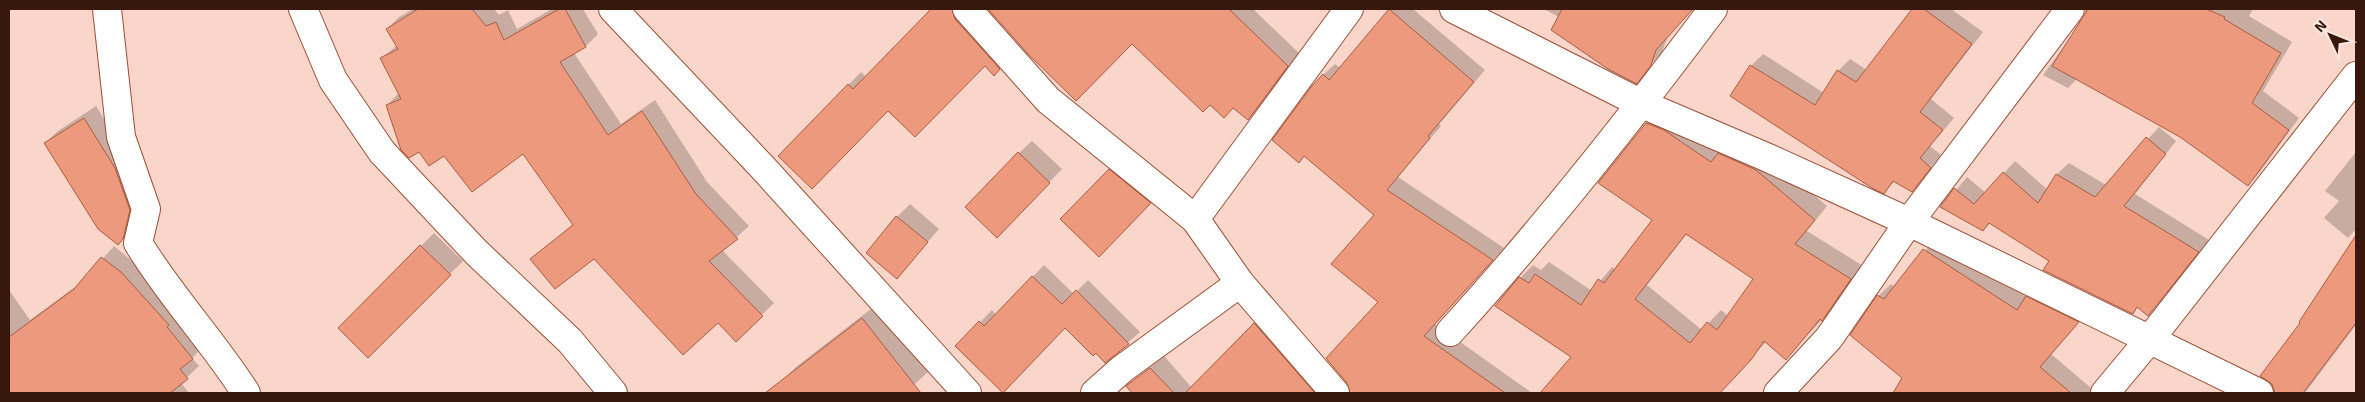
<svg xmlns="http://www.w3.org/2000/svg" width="2365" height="402" font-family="'Exo 2',sans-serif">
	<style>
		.shadow { fill: #0003; fill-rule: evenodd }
		.building { fill: #ed997d; stroke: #ab5d43; fill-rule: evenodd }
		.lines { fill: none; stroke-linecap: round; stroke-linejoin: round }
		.minor-casing { stroke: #9b4f35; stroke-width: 30 }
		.minor { stroke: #fff; stroke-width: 28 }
	</style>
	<rect width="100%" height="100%" fill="#fad6ca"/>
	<!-- shadow -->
	<g class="shadow">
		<polygon points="413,9 494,9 499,15 508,10 517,29 552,9 583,9 598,34 586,46 574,53 621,124 655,100 707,182 749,226 722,250 774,303 736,340 718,321 594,257 532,259 574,223 523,152 444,154 387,105 399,93 382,58 397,45 387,29 399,17"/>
		<polygon points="932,9 969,9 1012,56 994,74 985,64 888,109 779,156 861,72 866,77"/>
		<polygon points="989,9 1253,9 1299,53 1260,107 1248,119 1234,107 1210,103 1132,42 1030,55"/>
		<polygon points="1391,9 1413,9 1485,70 1439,124 1441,126 1398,177 1504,248 1435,324 1532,393 1360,393 1352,385 1350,387 1327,358 1380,302 1376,215 1323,75 1335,64 1341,68"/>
		<polygon points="1544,9 1678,9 1662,52 1636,82 1559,17"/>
		<polygon points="1914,9 1951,9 1983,32 1931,99 1954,118 1930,146 1941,155 1912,190 1895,181 1884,192 1751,66 1763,54 1824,93 1838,71 1850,59 1867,70"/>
		<polygon points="2086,9 2253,9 2249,16 2292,42 2263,91 2299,118 2259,173 2248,185 2181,136 2077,79 2068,88 2043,75 2084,19"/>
		<polygon points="96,106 127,156 135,225 118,244 45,143 58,131"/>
		<path d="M1660,111L1769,157L1827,206L1807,231L1863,266L1835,306L1786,358L1766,342L1719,393H1542L1572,357L1520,278L1533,265L1541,270L1549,262L1592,291L1612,267L1616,270L1654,220L1647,123ZM1687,233L1754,278L1728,316L1721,310L1702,330L1647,285Z"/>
		<polygon points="2159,127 2176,141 2135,194 2209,240 2148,315 2138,307 2132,312 1990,223 1983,230 1942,207 1967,177 1986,193 2015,161 2048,190 2057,174 2069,163 2106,185"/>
		<polygon points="1032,141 1062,169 1009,224 1019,153"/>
		<polygon points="2356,152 2356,229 2348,238 2324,218 2339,201 2325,191"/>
		<polygon points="1122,157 1163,190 1112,243 1110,170"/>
		<polygon points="910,204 939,229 897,277 897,217"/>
		<polygon points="434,233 463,261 368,356 340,328"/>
		<polygon points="2356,237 2356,325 2305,393 2277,393 2302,323 2300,322"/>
		<polygon points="1936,238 2027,297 2039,285 2090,310 2051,354 2097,393 1999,393 1989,387 1985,393 1894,393 1904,378 1878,296 1891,284 1895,287"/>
		<polygon points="114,246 132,261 180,312 204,346 192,358 199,366 181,383 189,393 9,393 9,290 30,320 83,281"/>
		<polygon points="1044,265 1074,294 1088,280 1140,332 1105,362 1066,327 957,346 992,310 996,315"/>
		<polygon points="876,305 928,372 906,392 908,393 771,393 784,383 782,381 796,367"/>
		<polygon points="1267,311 1339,393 1134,393 1128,386 1164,356 1192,388"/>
	</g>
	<!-- building -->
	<g class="building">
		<polygon points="418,9 472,9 486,26 496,22 504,40 559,9 565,9 586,47 560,62 608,135 642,111 696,194 738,239 709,261 763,316 736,342 718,323 683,355 594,259 555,289 530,259 573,225 523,154 472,192 444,156 429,166 419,152 409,158 401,150 386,105 401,99 380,58 398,49 386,29"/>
		<polygon points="931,9 952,9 955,19 1000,69 994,76 985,66 915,137 888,111 812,189 778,156 848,84 853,89"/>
		<polygon points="988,9 1229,9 1288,66 1248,120 1233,108 1224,118 1210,105 1203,112 1132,44 1076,101 1029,55"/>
		<polygon points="1389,9 1474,82 1428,136 1430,138 1387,190 1493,260 1424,336 1505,393 1350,393 1347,383 1326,358 1378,302 1331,264 1374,215 1304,156 1299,163 1272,140 1311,87 1323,74 1329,80"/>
		<polygon points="1562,9 1693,9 1656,50 1651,65 1637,84 1608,69 1551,30"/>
		<polygon points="1912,9 1924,9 1972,44 1920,112 1943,130 1920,158 1931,168 1912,192 1893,181 1884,194 1872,188 1730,96 1750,65 1815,105 1837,70 1856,82"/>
		<polygon points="2088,9 2206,9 2225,17 2224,19 2281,53 2252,103 2289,130 2248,186 2180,137 2052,66"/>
		<polygon points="84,118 115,168 130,210 123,239 118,245 98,229 44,143"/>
		<path d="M1646,123L1664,130L1711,162L1718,153L1756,170L1815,220L1795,244L1851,279L1822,321L1820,319L1786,360L1764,341L1751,360L1720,393H1540L1571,357L1495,306L1519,277L1529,283L1535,274L1581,305L1598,279L1604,283L1652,220L1598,183ZM1686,234L1753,279L1717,330L1707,322L1690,343L1635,299Z"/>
		<polygon points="2146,137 2166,154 2124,206 2199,252 2148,316 2137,307 2133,314 2043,270 2049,261 1989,223 1983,231 1940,207 1954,188 1974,204 2003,172 2038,203 2056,174 2095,197"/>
		<polygon points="1018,152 1050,183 997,238 965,207"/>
		<polygon points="1109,169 1151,203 1099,257 1060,219"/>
		<polygon points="896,216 928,242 897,279 866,253"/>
		<polygon points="2356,235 2356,323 2303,393 2275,393 2272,384 2260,376 2300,323 2299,322"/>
		<polygon points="420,245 451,275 368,358 338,328"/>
		<polygon points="1923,249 2017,310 2026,296 2079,322 2040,367 2071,393 1893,393 1902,378 1850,335 1877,295 1884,299"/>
		<polygon points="101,257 121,272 169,325 167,327 193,359 180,369 188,379 170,393 9,393 9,337 74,289"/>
		<polygon points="1032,276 1062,304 1076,290 1129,344 1105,363 1096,353 1093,356 1065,328 1003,393 955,346 979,321 984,326"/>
		<polygon points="862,318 921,393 765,393"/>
		<polygon points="1254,323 1315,393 1185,393"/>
		<polygon points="1150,368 1174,393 1132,393 1126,386"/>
	</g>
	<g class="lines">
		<defs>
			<g id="minor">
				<path d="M107,9L121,137L146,209L138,243C170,296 213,341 246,393"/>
				<polyline points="303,9 333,80 382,152 476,252 570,341 613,393"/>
				<polyline points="613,9 766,171 967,393"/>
				<polyline points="967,9 1048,100 1195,219 1240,283 1335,393"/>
				<polyline points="1454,9 1642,104 1766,157 1909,222 2259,393"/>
				<polyline points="1195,219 1349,9"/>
				<path d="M1450,332C1544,229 1630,120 1713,9"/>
				<polyline points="1095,393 1122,369 1240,283"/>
				<polyline points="1778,393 1829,338 1909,222 2070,9"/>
				<polyline points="2105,393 2150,339 2356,76"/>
			</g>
		</defs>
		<!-- minor casing -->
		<use href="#minor" class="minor-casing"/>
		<!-- minor -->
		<use href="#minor" class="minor"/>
	</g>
	<!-- border -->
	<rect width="2365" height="402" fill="none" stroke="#38180d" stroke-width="20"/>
	<!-- north arrow -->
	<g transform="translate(2330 35) rotate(313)" stroke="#fae8e2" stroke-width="4" paint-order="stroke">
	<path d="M0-4L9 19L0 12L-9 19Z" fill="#38180d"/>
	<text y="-8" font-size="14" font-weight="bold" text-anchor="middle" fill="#38180d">N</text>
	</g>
</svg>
